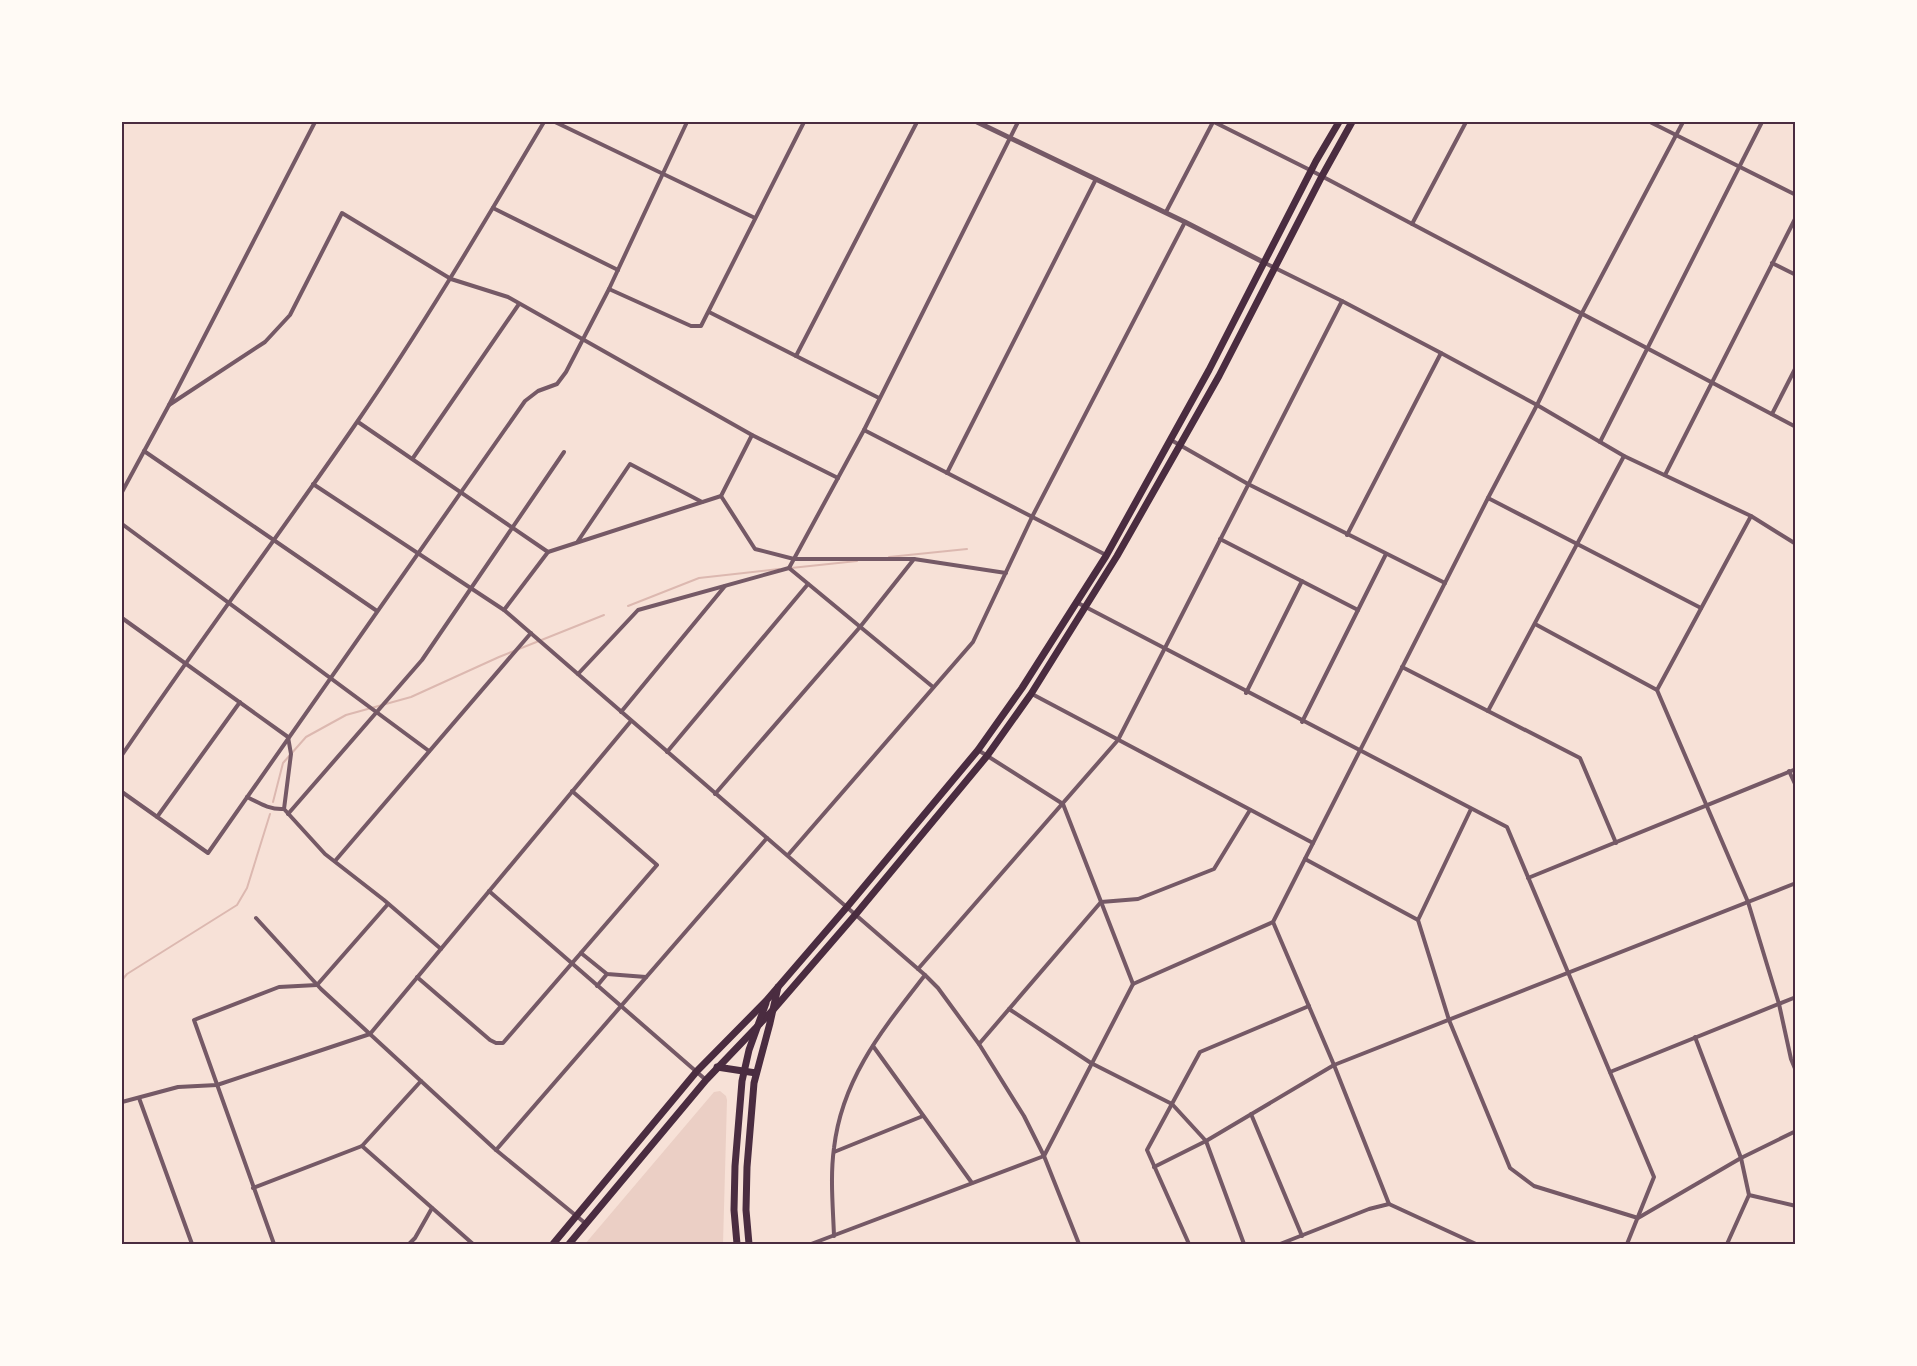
<svg xmlns="http://www.w3.org/2000/svg" width="1917" height="1366" font-family="'Archivo Narrow',sans-serif">
	<style>
		.green { fill: #ebcfc5 }
		.lines { fill: none; stroke-linecap: round; stroke-linejoin: round }
		.stream { stroke: #dcb8b0; stroke-width: 2 }
		.minor { stroke: #755966; stroke-width: 4 }
		.tertiary { stroke: #755966; stroke-width: 5 }
		.primary { stroke: #4a2c40; stroke-width: 7 }
		.neatline { fill: none; stroke: #4a2c40; stroke-width: 2 }
	</style>
	<rect width="100%" height="100%" fill="#f7e1d7"/>
	<!-- green -->
	<polygon class="green" points="720,1091 726,1096 727,1100 723,1244 585,1244 714,1092"/>
	<g class="lines">
		<!-- stream -->
		<g class="stream">
			<polyline points="889,557 967,549"/>
			<polyline points="791,568 857,561"/>
			<polyline points="628,606 699,578 779,569"/>
			<polyline points="273,802 283,763 306,737 346,715 411,697 499,657 604,615"/>
			<polyline points="122,980 127,974 237,905 247,888 270,814"/>
		</g>
		<!-- minor -->
		<g class="minor">
			<polyline points="555,122 755,218"/>
			<polyline points="1214,122 1312,171 1796,427"/>
			<polyline points="1650,122 1796,195"/>
			<polyline points="493,208 618,270"/>
			<polyline points="1166,212 1213,122"/>
			<polyline points="1412,224 1466,122"/>
			<polyline points="1265,263 1342,301 1441,353 1537,405 1624,456 1751,516 1796,544"/>
			<polyline points="1772,263 1796,275"/>
			<polyline points="609,289 691,326 701,326 804,122"/>
			<polyline points="709,312 879,398"/>
			<polyline points="796,356 917,122"/>
			<polyline points="169,405 265,342 290,315 342,213 451,279 508,297 752,435 838,478"/>
			<polyline points="1772,414 1796,367"/>
			<polyline points="358,422 548,552"/>
			<polyline points="864,430 1106,555"/>
			<polyline points="1171,440 1248,484 1445,583"/>
			<polyline points="1600,442 1762,122"/>
			<polyline points="144,451 377,611"/>
			<polyline points="413,458 519,304"/>
			<polyline points="947,473 1096,179"/>
			<polyline points="1665,475 1796,217"/>
			<polyline points="313,484 504,610 925,975 938,988 979,1044 1024,1116 1044,1156 1079,1244"/>
			<polyline points="122,492 169,405 315,122"/>
			<polyline points="721,496 755,549 794,559 914,559"/>
			<polyline points="1488,498 1701,608"/>
			<polyline points="122,524 429,751"/>
			<polyline points="1347,535 1441,353"/>
			<polyline points="1220,539 1358,610"/>
			<polyline points="578,541 630,464 702,502"/>
			<polyline points="789,568 933,687"/>
			<polyline points="1078,603 1507,827 1654,1177 1627,1244"/>
			<polyline points="504,610 548,552 721,496 752,435"/>
			<polyline points="122,618 288,737 291,754 284,809 325,854 384,900 441,949"/>
			<polyline points="1535,624 1657,690 1748,902 1779,1004 1791,1059 1796,1071"/>
			<polyline points="1402,667 1580,758 1616,843"/>
			<polyline points="578,674 638,610 789,568 864,430 1018,122"/>
			<polyline points="1657,690 1751,516"/>
			<polyline points="1246,693 1302,581"/>
			<polyline points="1032,694 1313,843"/>
			<polyline points="1488,711 1624,456"/>
			<polyline points="621,712 725,586"/>
			<polyline points="1302,722 1386,554"/>
			<polyline points="978,750 1063,804 1133,984"/>
			<polyline points="667,752 808,584"/>
			<path d="M122,755C198,643 280,534 357,422C424,325 484,223 544,122"/>
			<polyline points="1789,771 1796,786"/>
			<polyline points="122,792 208,853 525,401 538,391 557,384 566,372 609,289 687,122"/>
			<polyline points="715,794 860,627 914,559 1006,573"/>
			<path d="M247,797C259,803 270,810 284,809"/>
			<polyline points="288,814 422,660 564,452"/>
			<polyline points="157,817 240,702"/>
			<polyline points="788,855 973,642 1032,517 1185,222"/>
			<polyline points="1305,859 1418,920 1449,1020 1510,1168 1534,1186 1638,1218 1741,1158 1796,1131"/>
			<polyline points="335,861 531,633"/>
			<polyline points="1528,878 1796,769"/>
			<polyline points="489,891 706,1080"/>
			<polyline points="256,918 321,989 496,1150 585,1223"/>
			<polyline points="1418,920 1471,809"/>
			<polyline points="1273,922 1334,1065 1389,1204"/>
			<polyline points="581,953 607,974 646,977"/>
			<polyline points="918,969 1118,740 1342,301"/>
			<polyline points="417,977 490,1040 496,1043 503,1043 657,865 572,791"/>
			<polyline points="597,986 607,974"/>
			<polyline points="1009,1009 1091,1063 1172,1104 1206,1141 1244,1244"/>
			<polyline points="1695,1037 1741,1158 1749,1195 1796,1206"/>
			<polyline points="979,1044 1101,902 1138,899 1214,869 1250,810"/>
			<polyline points="873,1046 972,1183"/>
			<polyline points="1610,1072 1796,997"/>
			<polyline points="139,1098 192,1244"/>
			<polyline points="122,1102 178,1087 217,1085 370,1034 631,721"/>
			<polyline points="1251,1114 1302,1236"/>
			<polyline points="362,1146 421,1081"/>
			<polyline points="496,1150 767,838"/>
			<polyline points="834,1152 923,1116"/>
			<polyline points="1154,1167 1206,1141 1334,1065 1796,883"/>
			<polyline points="253,1188 362,1146 473,1244"/>
			<path d="M834,1236C833,1207 830,1177 834,1148C842,1078 883,1029 925,975"/>
			<polyline points="274,1244 194,1020 279,987 317,985 388,904"/>
			<polyline points="409,1244 415,1238 432,1208"/>
			<polyline points="811,1244 1044,1156 1133,984 1273,922 1488,498 1537,405 1582,313 1683,122"/>
			<polyline points="1189,1244 1147,1150 1200,1052 1309,1006"/>
			<polyline points="1280,1244 1369,1209 1389,1204 1476,1244"/>
			<polyline points="1727,1244 1749,1195"/>
		</g>
		<!-- tertiary -->
		<polyline class="tertiary" points="977,122 1185,222 1265,263"/>
		<!-- primary -->
		<g class="primary">
			<polyline points="717,1067 756,1073"/>
			<polyline points="553,1244 697,1071 766,1001 847,907 978,750 1022,688 1106,556 1209,370 1316,161 1339,122"/>
			<polyline points="569,1244 706,1080 773,1010 856,914 987,756 1031,694 1117,556 1180,445 1219,376 1322,176 1352,122"/>
			<polyline points="737,1244 734,1210 735,1166 742,1081 749,1050 766,1003"/>
			<polyline points="749,1244 746,1210 747,1167 754,1083 770,1023 778,987"/>
		</g>
	</g>
	<!-- border -->
	<rect width="1917" height="1366" fill="none" stroke="#fffaf5" stroke-width="246"/>
	<rect x="123" y="123" width="1671" height="1120" class="neatline"/>
</svg>
